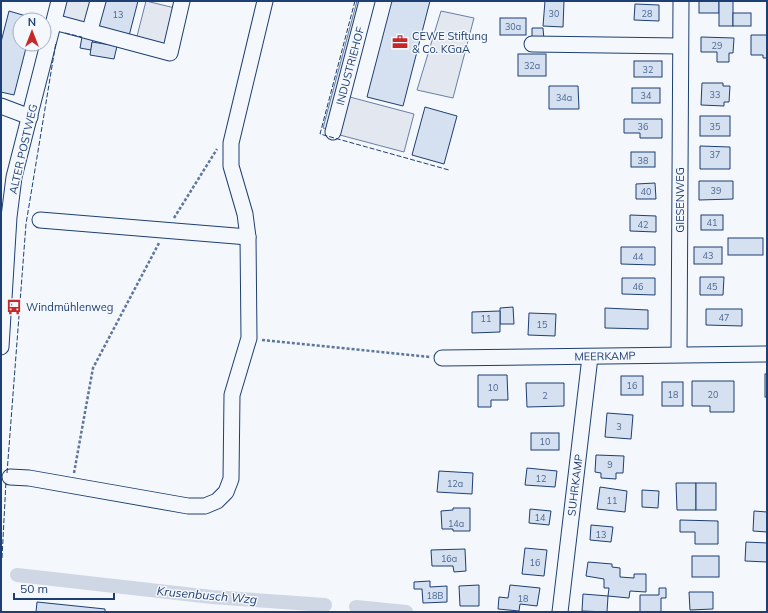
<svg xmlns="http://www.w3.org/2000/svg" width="768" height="613" font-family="Mulish,sans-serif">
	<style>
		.parking { fill: #e3e8f0; stroke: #687fa3 }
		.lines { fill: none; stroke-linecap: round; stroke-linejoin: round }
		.stream { stroke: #cfd7e4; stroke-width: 4 }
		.canal { stroke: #cfd7e4; stroke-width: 14 }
		.building { fill: #d5e0f0; stroke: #1d3f73 }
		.minor-casing { stroke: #1d3f73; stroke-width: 17 }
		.path { stroke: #5e769c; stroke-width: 2.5; stroke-dasharray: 3 2; stroke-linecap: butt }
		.minor { stroke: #f4f7fb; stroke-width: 15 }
		.fence { stroke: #1d3f73; stroke-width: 1; stroke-dasharray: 5 2; stroke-linecap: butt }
		.labels { text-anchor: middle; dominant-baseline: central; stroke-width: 3; stroke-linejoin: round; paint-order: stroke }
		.number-label { font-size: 9px; fill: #4b6792 }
		.poi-label { font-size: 11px; fill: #1d3f73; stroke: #f4f7fb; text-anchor: start }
		.street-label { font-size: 11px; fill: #1d3f73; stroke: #f4f7fb }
		.water-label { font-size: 12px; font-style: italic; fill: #1d3f73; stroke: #f4f7fb }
	</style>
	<rect width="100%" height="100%" fill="#f4f7fb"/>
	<!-- parking -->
	<g class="parking">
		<polygon points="63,1 98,1 90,30 57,23"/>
		<polygon points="146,1 179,9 169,52 135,44"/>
		<polygon points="357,1 365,1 331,130 323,128"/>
		<polygon points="441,11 474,18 453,98 417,90"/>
		<polygon points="346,96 414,114 404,152 336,134"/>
	</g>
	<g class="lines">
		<!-- stream -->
		<polyline class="stream" points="397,611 397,612"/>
		<!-- canal -->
		<g class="canal">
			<polyline points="17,575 212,597 325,605"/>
			<polyline points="356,607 406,612"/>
		</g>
	</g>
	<!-- building -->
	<g class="building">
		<polygon points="104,1 138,1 129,36 97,27"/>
		<polygon points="392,1 430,1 403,106 367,97"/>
		<polygon points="545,1 564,1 563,27 543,26"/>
		<rect x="699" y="1" width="20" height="12"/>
		<rect x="719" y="1" width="14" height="25"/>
		<polygon points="635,4 659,5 659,21 634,20"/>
		<polygon points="9,11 33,18 33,20 20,20 20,44 27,44 14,95 1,92 1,42"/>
		<rect x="733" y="13" width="18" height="13"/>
		<rect x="500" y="18" width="26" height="17"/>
		<polygon points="532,28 543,28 544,40 532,40"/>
		<polygon points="751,35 767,35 767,58 763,58 763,55 751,55"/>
		<polygon points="82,37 93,39 91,50 80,48"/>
		<polygon points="701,37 734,38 733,53 729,53 729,62 717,62 717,52 701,52"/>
		<polygon points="92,42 117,46 114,59 90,55"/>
		<rect x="518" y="54" width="28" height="22"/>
		<rect x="634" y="61" width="28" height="16"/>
		<polygon points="702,83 723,83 723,86 730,86 729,102 724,102 724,106 701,105"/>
		<polygon points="549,86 578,86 579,109 549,109"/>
		<rect x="632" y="88" width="28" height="15"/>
		<polygon points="425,107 457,116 444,164 412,155"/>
		<rect x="700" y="116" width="30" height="20"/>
		<polygon points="624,119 662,119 662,138 640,138 640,133 624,133"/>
		<polygon points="700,146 730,147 730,169 700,169"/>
		<rect x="631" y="152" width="24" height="15"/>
		<polygon points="699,181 733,181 733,199 699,200"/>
		<polygon points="655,183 656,199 636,199 636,184"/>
		<polygon points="630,215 656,216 656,232 630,231"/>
		<rect x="701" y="215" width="22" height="15"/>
		<rect x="728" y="238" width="35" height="17"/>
		<polygon points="621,247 655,247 655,265 621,264"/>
		<rect x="694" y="247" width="28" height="17"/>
		<polygon points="700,277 724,277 723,295 700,295"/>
		<polygon points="622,278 655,278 655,295 622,294"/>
		<polygon points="513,307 514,324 500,324 500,308"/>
		<polygon points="605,308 648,310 648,329 605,328"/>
		<polygon points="706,309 742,309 742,326 706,325"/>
		<polygon points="500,311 500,332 472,333 472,312"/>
		<polygon points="529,313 556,314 555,336 528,335"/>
		<rect x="765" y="374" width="2" height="23"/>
		<polygon points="478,375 507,375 508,400 491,400 491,407 478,407"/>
		<rect x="621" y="376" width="22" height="19"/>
		<polygon points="692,381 734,381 734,412 710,412 710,406 692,406"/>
		<rect x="662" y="382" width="21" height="24"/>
		<polygon points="526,383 564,383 564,406 527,407"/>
		<polygon points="607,413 633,415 631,439 605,437"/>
		<rect x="531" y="433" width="28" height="17"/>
		<polygon points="596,455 624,456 623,473 616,473 616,479 601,478 601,473 595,472"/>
		<polygon points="527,468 557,471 555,487 525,485"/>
		<polygon points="439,471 473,473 472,494 437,492"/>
		<polygon points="676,483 696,483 696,510 677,510"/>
		<rect x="696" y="483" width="20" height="27"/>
		<polygon points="600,487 627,491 625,512 597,509"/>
		<polygon points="642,490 659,491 658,508 642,507"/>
		<polygon points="453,508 470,508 470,531 453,531 453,529 442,529 441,511 453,510"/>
		<polygon points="530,509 551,511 549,525 529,523"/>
		<polygon points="754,511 767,512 767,532 753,531"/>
		<polygon points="680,520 718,521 718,544 695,544 695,532 680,532"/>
		<polygon points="591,525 613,527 611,542 590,540"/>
		<polygon points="746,542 767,543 767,562 745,561"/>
		<polygon points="525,548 547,550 544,576 522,574"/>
		<polygon points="465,549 466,571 454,572 453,566 432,566 431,550"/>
		<rect x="692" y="556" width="27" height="21"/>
		<polygon points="588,562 612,564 612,567 620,568 620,577 634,578 634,574 646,574 646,592 630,591 629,598 608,596 609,588 604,588 604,579 586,576"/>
		<polygon points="430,581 430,587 447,586 447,602 423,603 422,589 414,589 414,582"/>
		<polygon points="479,585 479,606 460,606 459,586"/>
		<polygon points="510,585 540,588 537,606 520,604 519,611 498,609 499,597 508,598"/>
		<polygon points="659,588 666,588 666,598 661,598 661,612 640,612 640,595 659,595"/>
		<polygon points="689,592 713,592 713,609 690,610"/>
		<polygon points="583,594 608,596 607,612 582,611"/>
		<polygon points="37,602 105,609 105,612 36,612"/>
	</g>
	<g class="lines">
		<defs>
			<g id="minor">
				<polyline points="54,22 170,53 182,1"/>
				<polyline points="90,30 98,1"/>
				<polyline points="532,44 680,46"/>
				<polyline points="1,106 30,117"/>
				<polyline points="333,132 367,1"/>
				<polyline points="40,220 248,237"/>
				<polyline points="1,347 9,217 14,177 59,1"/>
				<polyline points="679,354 681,1"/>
				<polyline points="442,358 767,354"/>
				<polyline points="10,477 29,478 188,506 205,506 217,501 226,492 231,479 232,395 249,338 248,237 245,214 231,166 231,143 265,1"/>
				<polyline points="560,612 590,357"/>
			</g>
		</defs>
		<!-- minor casing -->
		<use href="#minor" class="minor-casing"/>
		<!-- path -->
		<g class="path">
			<polyline points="174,218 217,149"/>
			<polyline points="262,340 430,357"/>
			<polyline points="74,473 93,368 159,243"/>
		</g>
		<!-- minor -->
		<use href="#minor" class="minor"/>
		<!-- fence -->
		<g class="fence">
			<polyline points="355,1 320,134 449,170"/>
			<polyline points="65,33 82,37"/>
			<polyline points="7,473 26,224 56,42"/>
			<polyline points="2,558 6,481"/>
		</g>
	</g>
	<!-- icons -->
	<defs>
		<symbol id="office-bare" viewBox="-9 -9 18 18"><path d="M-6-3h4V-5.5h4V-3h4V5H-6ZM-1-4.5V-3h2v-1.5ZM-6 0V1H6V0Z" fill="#c62828" stroke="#f4f7fb" stroke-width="2.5" paint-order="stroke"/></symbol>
		<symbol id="bus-bare" viewBox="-9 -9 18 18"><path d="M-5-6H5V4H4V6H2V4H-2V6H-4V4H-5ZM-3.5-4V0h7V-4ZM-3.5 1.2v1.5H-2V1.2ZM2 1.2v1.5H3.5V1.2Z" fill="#c62828" stroke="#f4f7fb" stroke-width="2.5" paint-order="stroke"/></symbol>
	</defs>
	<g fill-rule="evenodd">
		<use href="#office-bare" x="389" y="31" width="22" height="22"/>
		<use href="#bus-bare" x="3" y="296" width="22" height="22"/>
	</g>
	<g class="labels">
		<!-- number labels -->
		<g class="number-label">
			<text x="554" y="13">30</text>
			<text x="647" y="13">28</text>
			<text x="118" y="14">13</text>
			<text x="513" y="26">30a</text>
			<text x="717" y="45">29</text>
			<text x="532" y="65">32a</text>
			<text x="648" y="69">32</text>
			<text x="715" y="94">33</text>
			<text x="646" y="95">34</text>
			<text x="564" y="97">34a</text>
			<text x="643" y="126">36</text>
			<text x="715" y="126">35</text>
			<text x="715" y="154">37</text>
			<text x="643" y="160">38</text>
			<text x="716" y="190">39</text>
			<text x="646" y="191">40</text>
			<text x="712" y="222">41</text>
			<text x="643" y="224">42</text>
			<text x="708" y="255">43</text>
			<text x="638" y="256">44</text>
			<text x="638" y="286">46</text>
			<text x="712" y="286">45</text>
			<text x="724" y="317">47</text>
			<text x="486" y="318">11</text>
			<text x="542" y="324">15</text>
			<text x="632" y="385">16</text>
			<text x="493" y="387">10</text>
			<text x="673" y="394">18</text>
			<text x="713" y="394">20</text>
			<text x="545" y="395">2</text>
			<text x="619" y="426">3</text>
			<text x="545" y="441">10</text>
			<text x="610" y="464">9</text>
			<text x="541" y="478">12</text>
			<text x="455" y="483">12a</text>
			<text x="612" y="500">11</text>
			<text x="540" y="517">14</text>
			<text x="456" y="523">14a</text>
			<text x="601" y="534">13</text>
			<text x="449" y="558">16a</text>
			<text x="535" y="562">16</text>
			<text x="435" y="595">18B</text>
			<text x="523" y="598">18</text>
		</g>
		<!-- poi labels -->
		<g class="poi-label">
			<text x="412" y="36">CEWE Stiftung<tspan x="412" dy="13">&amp; Co. KGaA</tspan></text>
			<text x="26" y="307">Windmühlenweg</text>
		</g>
		<!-- street labels -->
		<g class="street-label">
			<text transform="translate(350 66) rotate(-75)">INDUSTRIEHOF</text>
			<text transform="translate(23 149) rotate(-77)">ALTER POSTWEG</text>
			<text transform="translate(680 200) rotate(-90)">GIESENWEG</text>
			<text transform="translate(605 356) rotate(-1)">MEERKAMP</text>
			<text transform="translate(575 485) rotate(-83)">SUHRKAMP</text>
		</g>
		<!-- water labels -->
		<g class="water-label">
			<text transform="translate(207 595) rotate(5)">Krusenbusch Wzg</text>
		</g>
	</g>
	<!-- border -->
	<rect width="768" height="613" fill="none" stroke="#1d3f73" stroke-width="4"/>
	<!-- north arrow -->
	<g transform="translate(32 32)"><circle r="19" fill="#f4f7fb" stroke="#9eadc5"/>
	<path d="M0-3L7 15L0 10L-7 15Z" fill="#c62828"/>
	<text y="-6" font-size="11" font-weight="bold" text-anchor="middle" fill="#1d3f73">N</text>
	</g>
	<!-- scale -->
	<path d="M14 593v6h100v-6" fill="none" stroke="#1d3f73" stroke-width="2"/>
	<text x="20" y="593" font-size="12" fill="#1d3f73" stroke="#f4f7fb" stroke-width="3" paint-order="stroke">50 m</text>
</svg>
